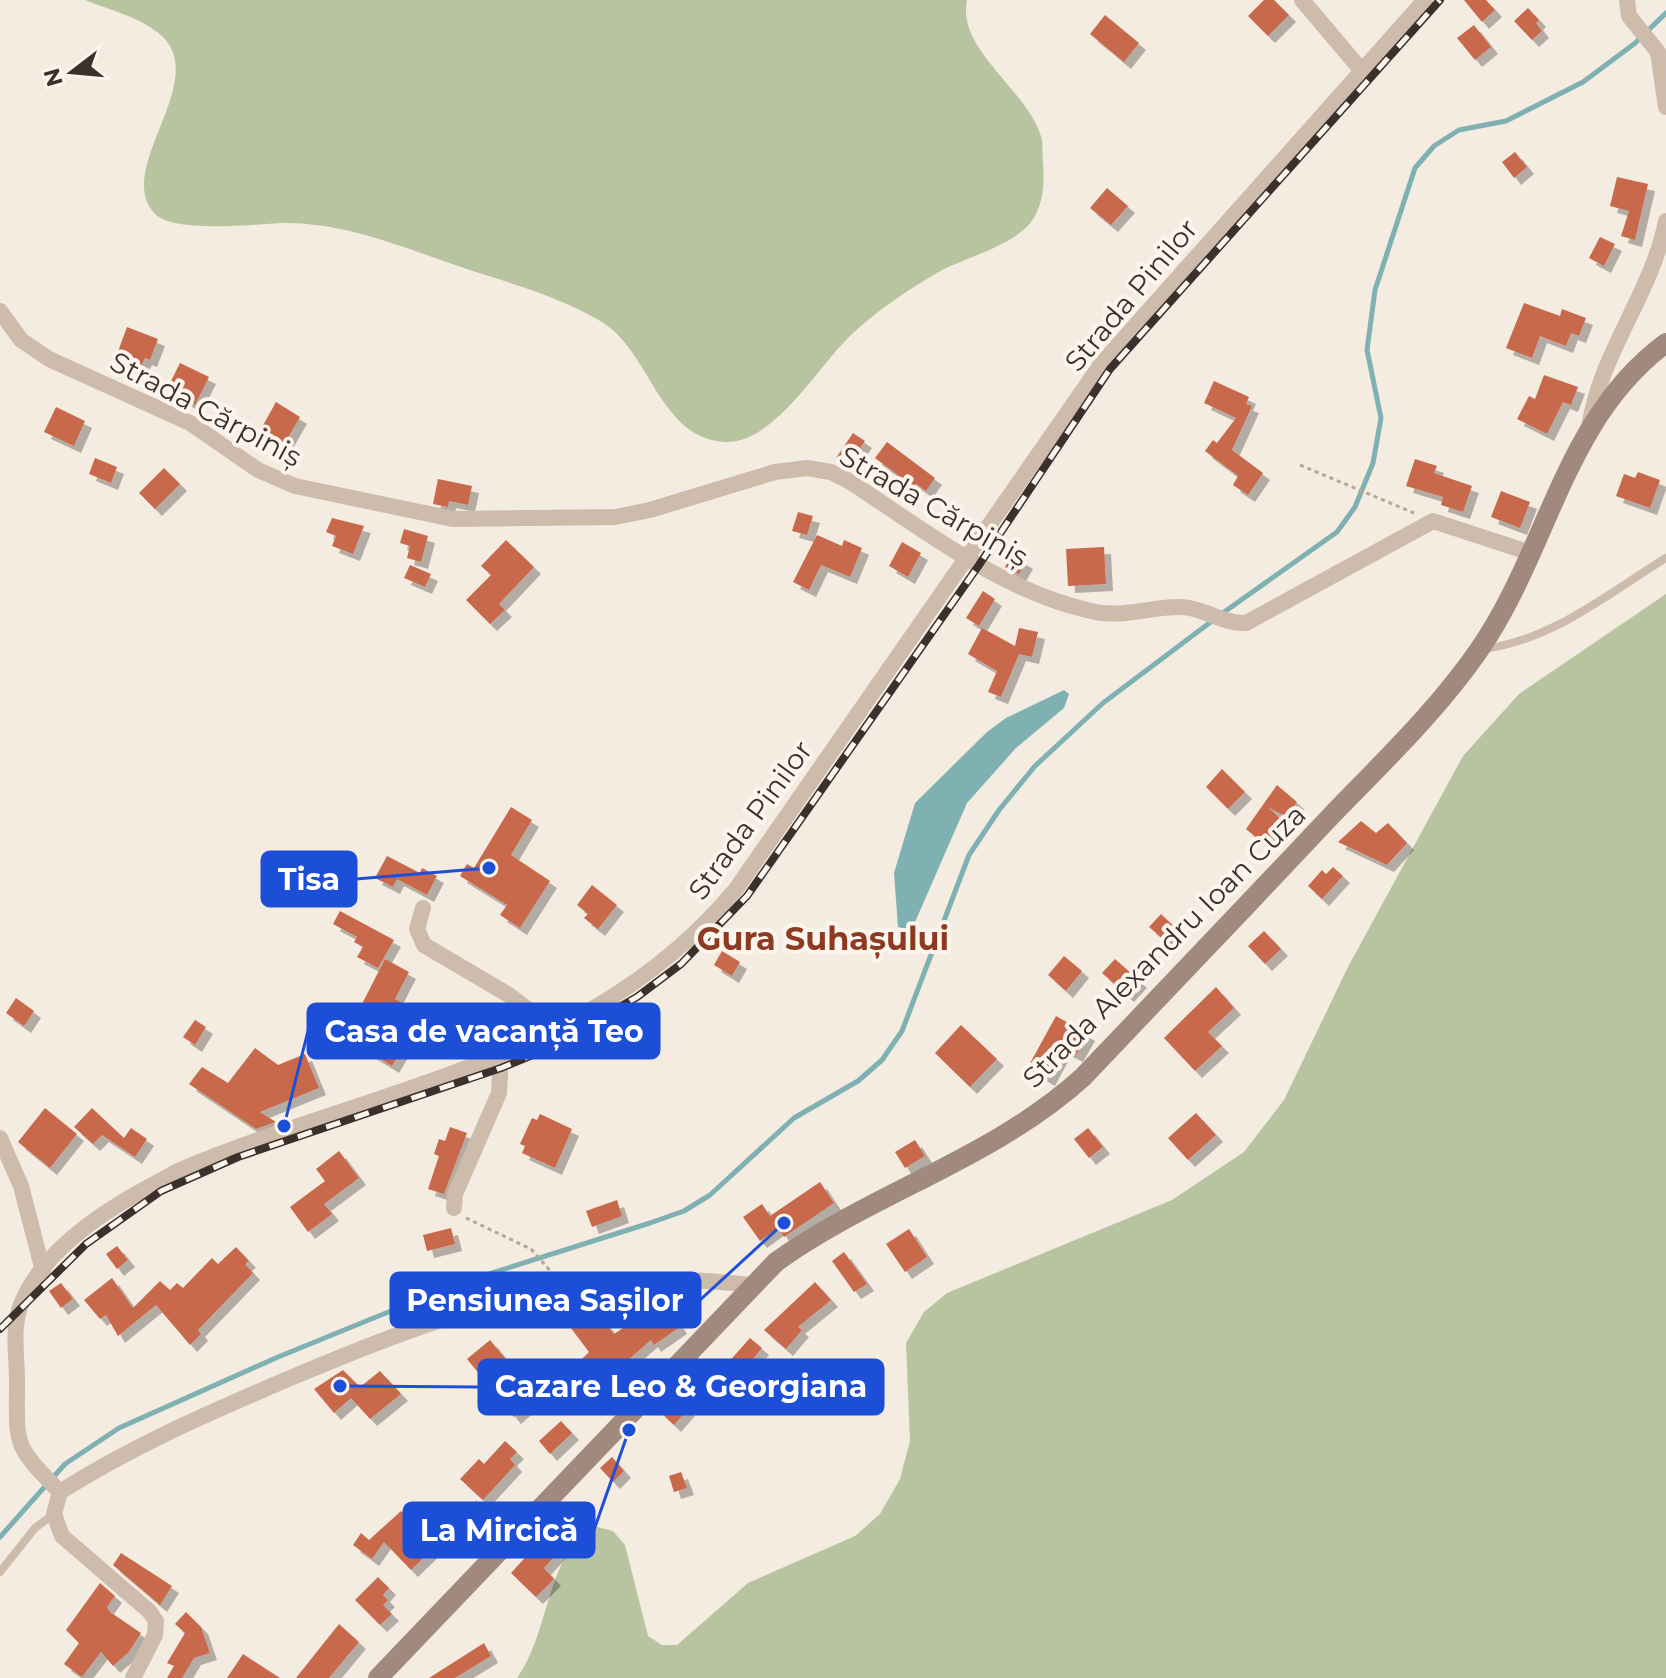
<svg xmlns="http://www.w3.org/2000/svg" width="1666" height="1678" font-family="Montserrat,sans-serif">
	<style>
		.green { fill: #b8c4a0 }
		.water { fill: #7fb0b2 }
		.lines { fill: none; stroke-linecap: round; stroke-linejoin: round }
		.stream { stroke: #7fb0b2; stroke-width: 5 }
		.building { fill: #c8694b; filter: url(#shadow) }
		.path { stroke: #b9a596; stroke-width: 3; stroke-dasharray: 4 4; stroke-linecap: butt }
		.service { stroke: #cdbbac; stroke-width: 8 }
		.minor { stroke: #cdbbac; stroke-width: 16 }
		.secondary { stroke: #a18a7d; stroke-width: 20 }
		.rail-casing { stroke: #3b302b; stroke-width: 8 }
		.rail { stroke: #fbf5ee; stroke-width: 5; stroke-dasharray: 15; stroke-linecap: butt }
		.labels { text-anchor: middle; dominant-baseline: central; stroke-width: 8; stroke-linejoin: round; paint-order: stroke }
		.street-label { font-size: 28px; fill: #3b302b; stroke: #fbf5ee }
		.quarter-label { font-size: 32px; font-weight: bold; fill: #8c3b22; stroke: #fbf5ee }
		.leader { fill: none; stroke: #1d4ed8; stroke-width: 3 }
		.callout-dot { fill: #1d4ed8; stroke: #fbf5ee; stroke-width: 3 }
		.callout { fill: #1d4ed8; stroke: #1d4ed8; stroke-width: 3 }
		.callout-label { font-size: 30px; text-anchor: middle; font-weight: bold; fill: #fff }
	</style>
	<defs>
		<filter id="shadow"><feDropShadow dx="7" dy="7" stdDeviation="0" flood-color="#0004"/></filter>
	</defs>
	<rect width="100%" height="100%" fill="#f4ebe1"/>
	<!-- green -->
	<g class="green">
		<path d="M85,0H967C956,50 1030,91 1042,140C1043,147 1042,156 1043,163C1044,182 1044,199 1035,216C1019,246 963,257 935,274C906,291 871,315 847,339C817,369 772,444 726,442C659,439 651,352 602,322C564,299 520,286 479,273C416,253 350,222 283,223C255,224 172,234 154,213C114,168 210,82 162,36C141,17 110,10 85,0Z"/>
		<path d="M1666,594V1678H517C550,1633 545,1558 593,1526L613,1531L625,1545L648,1636L662,1645H677L748,1583L855,1536L880,1514L900,1479L910,1441L906,1343L924,1312L947,1293L1172,1200L1244,1152L1284,1100L1348,967L1463,756L1519,694Z"/>
	</g>
	<!-- water -->
	<polygon class="water" points="1064,690 1069,694 1064,708 1016,748 967,803 915,922 910,930 898,927 894,873 915,803 987,732 1006,718"/>
	<g class="lines">
		<!-- stream -->
		<g class="stream">
			<polyline points="1220,615 1337,532 1355,507 1373,463 1381,418 1367,350 1375,290 1415,168 1434,146 1459,130 1506,121 1583,82 1634,44 1666,13"/>
			<polyline points="0,1537 65,1464 119,1428 278,1357 457,1284 650,1223 684,1211 710,1195 794,1118 858,1081 882,1060 902,1031 969,855 999,810 1035,766 1103,703 1212,621"/>
		</g>
	</g>
	<!-- building -->
	<g class="building">
		<polygon points="1264,0 1274,0 1289,15 1268,36 1248,16"/>
		<polygon points="1464,0 1486,0 1495,10 1482,22"/>
		<polygon points="1528,8 1539,20 1536,23 1542,31 1532,40 1514,21"/>
		<polygon points="1105,15 1139,43 1124,62 1090,34"/>
		<polygon points="1474,25 1491,47 1475,60 1457,38"/>
		<polygon points="1515,152 1527,167 1514,178 1502,162"/>
		<polygon points="1617,177 1648,184 1635,240 1621,236 1629,211 1610,206"/>
		<polygon points="1107,188 1128,206 1111,225 1090,208"/>
		<polygon points="1600,237 1615,244 1604,266 1589,258"/>
		<polygon points="1524,303 1560,316 1562,309 1586,318 1579,336 1571,333 1566,346 1540,336 1532,358 1506,348"/>
		<polygon points="127,327 158,339 150,360 145,358 141,366 116,357"/>
		<polygon points="180,363 209,377 195,405 173,394 176,388 169,385"/>
		<polygon points="1544,375 1578,387 1571,405 1563,402 1547,434 1517,419 1529,396 1535,399"/>
		<polygon points="1214,381 1249,397 1246,404 1252,406 1232,450 1263,473 1248,495 1233,485 1238,476 1205,451 1213,440 1217,443 1236,418 1204,403"/>
		<polygon points="276,402 300,417 285,443 261,429"/>
		<polygon points="56,407 85,421 74,446 44,432"/>
		<polygon points="853,433 865,441 848,466 836,458"/>
		<polygon points="887,442 935,478 926,491 916,484 906,488 894,480 898,475 875,458"/>
		<polygon points="95,458 117,467 111,483 89,474"/>
		<polygon points="1415,459 1437,466 1434,473 1472,486 1463,512 1441,505 1443,497 1406,486"/>
		<polygon points="164,468 180,484 155,509 139,493"/>
		<polygon points="1638,472 1660,480 1650,508 1616,496 1624,474 1635,478"/>
		<polygon points="438,479 472,486 468,505 449,501 448,507 433,504"/>
		<polygon points="1501,491 1530,502 1520,528 1491,517"/>
		<polygon points="798,512 813,516 807,535 792,531"/>
		<polygon points="332,518 364,526 353,554 332,546 336,536 326,532"/>
		<polygon points="404,529 428,536 421,562 407,558 410,546 400,543"/>
		<polygon points="817,535 842,546 844,540 862,548 850,577 821,565 809,590 793,582"/>
		<polygon points="506,540 534,567 499,604 505,610 490,624 466,600 491,575 481,566"/>
		<polygon points="902,542 921,553 908,577 889,566"/>
		<polygon points="1104,547 1106,584 1068,586 1066,549"/>
		<polygon points="1012,554 1026,562 1019,574 1005,567"/>
		<polygon points="410,565 431,574 425,587 404,578"/>
		<polygon points="983,591 995,599 979,626 966,618"/>
		<polygon points="982,628 1015,646 1019,628 1038,632 1032,657 1019,654 1001,697 988,692 997,671 968,654"/>
		<polygon points="1222,769 1245,792 1228,809 1206,787"/>
		<polygon points="1277,785 1297,802 1285,816 1269,808 1282,820 1264,844 1246,829"/>
		<polygon points="511,807 532,820 511,855 550,881 520,928 500,915 507,905 460,876 467,864 474,868"/>
		<polygon points="1361,821 1376,833 1388,823 1407,843 1387,865 1338,842"/>
		<polygon points="387,856 420,873 422,868 437,876 427,895 397,879 393,887 375,878"/>
		<polygon points="1333,867 1343,876 1322,899 1308,886 1322,870 1326,874"/>
		<polygon points="592,885 617,905 598,929 584,918 588,914 577,905"/>
		<polygon points="340,911 394,940 378,968 357,957 363,947 354,942 357,937 333,924"/>
		<polygon points="1161,914 1180,932 1169,944 1149,927"/>
		<polygon points="1264,931 1281,949 1265,964 1248,946"/>
		<polygon points="722,951 740,962 732,976 714,965"/>
		<polygon points="1064,956 1082,971 1066,991 1048,975"/>
		<polygon points="385,959 409,972 395,999 432,1018 434,1014 446,1020 434,1046 411,1034 392,1066 345,1037"/>
		<polygon points="1115,959 1140,981 1127,995 1102,973"/>
		<polygon points="1216,987 1234,1008 1208,1032 1222,1046 1195,1071 1164,1038"/>
		<polygon points="16,998 34,1011 24,1026 6,1013"/>
		<polygon points="1056,1016 1088,1034 1076,1055 1064,1049 1048,1079 1028,1067"/>
		<polygon points="195,1020 206,1027 195,1045 183,1037"/>
		<polygon points="961,1025 997,1059 970,1087 935,1053"/>
		<polygon points="255,1048 278,1065 305,1054 319,1088 260,1112 276,1122 256,1129 189,1084 202,1067 228,1083"/>
		<polygon points="45,1108 77,1134 50,1168 18,1142"/>
		<polygon points="92,1108 124,1138 131,1128 147,1139 135,1157 102,1135 93,1144 74,1127"/>
		<polygon points="1196,1113 1216,1135 1188,1160 1168,1138"/>
		<polygon points="540,1114 572,1129 555,1168 522,1153 525,1146 520,1144 532,1118 537,1120"/>
		<polygon points="450,1127 467,1133 444,1194 428,1189 439,1156 434,1154 439,1139 445,1141"/>
		<polygon points="1088,1128 1103,1147 1089,1158 1074,1139"/>
		<polygon points="915,1140 925,1156 905,1168 895,1152"/>
		<polygon points="339,1151 359,1178 324,1204 332,1214 308,1232 290,1207 325,1181 316,1169"/>
		<polygon points="820,1182 834,1203 784,1237 778,1228 760,1241 743,1217 762,1204 770,1216"/>
		<polygon points="617,1200 622,1216 592,1227 586,1211"/>
		<polygon points="451,1228 455,1244 427,1251 423,1235"/>
		<polygon points="909,1229 927,1257 905,1272 886,1244"/>
		<polygon points="117,1246 128,1260 117,1269 106,1254"/>
		<polygon points="236,1247 249,1261 245,1264 253,1273 198,1330 201,1334 190,1345 156,1305 118,1336 106,1315 100,1319 84,1300 112,1278 133,1308 160,1281 170,1290 177,1283 183,1288 212,1258 218,1264"/>
		<polygon points="844,1252 867,1284 854,1292 832,1261"/>
		<polygon points="815,1282 831,1300 798,1327 802,1330 786,1349 764,1330"/>
		<polygon points="61,1283 73,1299 61,1308 49,1291"/>
		<polygon points="664,1301 680,1327 654,1345 651,1340 604,1381 591,1398 586,1393 565,1407 555,1393 577,1377 570,1371 589,1352 567,1323 591,1305 614,1334"/>
		<polygon points="750,1338 762,1348 753,1359 756,1362 732,1388 717,1375"/>
		<polygon points="490,1340 537,1397 514,1417 467,1359"/>
		<polygon points="343,1370 360,1387 380,1371 401,1394 370,1419 351,1398 334,1413 314,1389"/>
		<polygon points="672,1395 688,1409 674,1425 658,1410"/>
		<polygon points="561,1421 572,1433 550,1454 539,1441"/>
		<polygon points="505,1441 517,1452 510,1459 515,1465 483,1500 460,1479 479,1459 484,1464"/>
		<polygon points="612,1457 624,1471 613,1482 600,1468"/>
		<polygon points="681,1472 687,1488 674,1492 669,1476"/>
		<polygon points="476,1501 494,1516 477,1537 466,1527 449,1546 442,1540 411,1570 384,1542 372,1559 353,1545 361,1533 369,1540 401,1511 417,1529 444,1503 462,1518"/>
		<polygon points="554,1535 565,1545 544,1568 554,1579 536,1597 511,1573 543,1538 548,1543"/>
		<polygon points="121,1553 172,1586 160,1605 113,1565"/>
		<polygon points="378,1577 389,1588 383,1595 388,1600 383,1605 392,1614 380,1625 355,1600"/>
		<polygon points="100,1583 115,1596 107,1607 110,1612 141,1633 129,1652 113,1666 101,1652 82,1677 64,1664 79,1643 66,1630"/>
		<polygon points="186,1612 201,1627 210,1653 194,1658 182,1678 167,1678 174,1666 167,1663 185,1633 175,1624"/>
		<polygon points="339,1624 359,1642 329,1678 296,1678"/>
		<polygon points="484,1643 491,1656 455,1678 429,1678"/>
		<polygon points="243,1654 280,1678 227,1678"/>
	</g>
	<g class="lines">
		<!-- path -->
		<g class="path">
			<polyline points="1300,465 1414,513"/>
			<polyline points="466,1218 531,1249 552,1273"/>
		</g>
		<!-- service -->
		<g class="service">
			<path d="M1483,649C1553,640 1607,594 1666,558"/>
			<polyline points="0,1572 35,1528 54,1514"/>
		</g>
		<!-- minor -->
		<g class="minor">
			<polyline points="1302,0 1362,71"/>
			<polyline points="1627,0 1629,16 1658,52 1666,107"/>
			<path d="M0,311L21,340L49,359L190,423L258,470L295,486L453,519L615,517L650,510L775,472L807,468L831,472L849,481C924,530 1001,591 1091,611C1122,619 1151,606 1182,607C1205,608 1222,624 1246,623L1433,521L1531,553"/>
			<path d="M1589,428C1600,352 1651,296 1666,221"/>
			<polyline points="423,908 417,929 424,945 509,995 530,1011 547,1036"/>
			<polyline points="0,1138 21,1186 43,1271"/>
			<polyline points="454,1208 455,1194 499,1093 501,1055"/>
			<path d="M60,1492C12,1443 17,1447 17,1380C17,1357 12,1329 20,1307C45,1241 122,1201 180,1170C377,1087 592,1063 736,889L1102,363L1425,0"/>
			<path d="M60,1492C132,1446 209,1413 288,1379C445,1313 577,1263 751,1285"/>
			<polyline points="60,1492 54,1514 62,1536 149,1611 156,1621 155,1635 133,1678"/>
		</g>
		<!-- secondary -->
		<path class="secondary" d="M378,1678L776,1262C874,1192 994,1158 1083,1077C1166,990 1248,904 1330,817C1381,764 1437,711 1479,650C1549,549 1563,419 1666,343"/>
		<defs>
			<polyline id="rail" points="0,1329 86,1244 161,1191 238,1157 501,1068 547,1049 637,997 681,964 747,896 979,565 1110,369 1440,0"/>
		</defs>
		<!-- rail casing -->
		<use href="#rail" class="rail-casing"/>
		<!-- rail -->
		<use href="#rail" class="rail"/>
	</g>
	<g class="labels">
		<!-- street labels -->
		<g class="street-label">
			<text transform="translate(1131 295) rotate(-50)">Strada Pinilor</text>
			<text transform="translate(206 409) rotate(28)">Strada Cărpiniș</text>
			<text transform="translate(934 506) rotate(30)">Strada Cărpiniș</text>
			<text transform="translate(750 820) rotate(-54)">Strada Pinilor</text>
			<text transform="translate(1164 946) rotate(-45)">Strada Alexandru Ioan Cuza</text>
		</g>
		<!-- quarter labels -->
		<g class="quarter-label">
			<text x="823" y="938">Gura Suhașului</text>
		</g>
	</g>
	<!-- callouts -->
	<path class="leader" d="M489 868L356 879M284 1126L308 1031M784 1223L700 1300M340 1386L479 1387M629 1430L594 1530"/>
	<g class="callout-dot">
		<circle cx="489" cy="868" r="8"/>
		<circle cx="284" cy="1126" r="8"/>
		<circle cx="784" cy="1223" r="8"/>
		<circle cx="340" cy="1386" r="8"/>
		<circle cx="629" cy="1430" r="8"/>
	</g>
	<g class="callout">
		<rect x="262" y="852" width="94" height="54" rx="8"/>
		<rect x="308" y="1004" width="351" height="54" rx="8"/>
		<rect x="391" y="1273" width="309" height="54" rx="8"/>
		<rect x="479" y="1360" width="404" height="54" rx="8"/>
		<rect x="404" y="1503" width="190" height="54" rx="8"/>
	</g>
	<g class="callout-label">
		<text x="309" y="890">Tisa</text>
		<text x="484" y="1042">Casa de vacanță Teo</text>
		<text x="545" y="1311">Pensiunea Sașilor</text>
		<text x="681" y="1397">Cazare Leo &amp; Georgiana</text>
		<text x="499" y="1541">La Mircică</text>
	</g>
	<!-- north arrow -->
	<g transform="translate(72 72) rotate(254)" stroke="#fbf5ee" stroke-width="6" paint-order="stroke">
	<path d="M0-6L14 30L0 20L-14 30Z" fill="#3b302b"/>
	<text y="-12" font-size="22" font-weight="bold" text-anchor="middle" fill="#3b302b">N</text>
	</g>
</svg>
